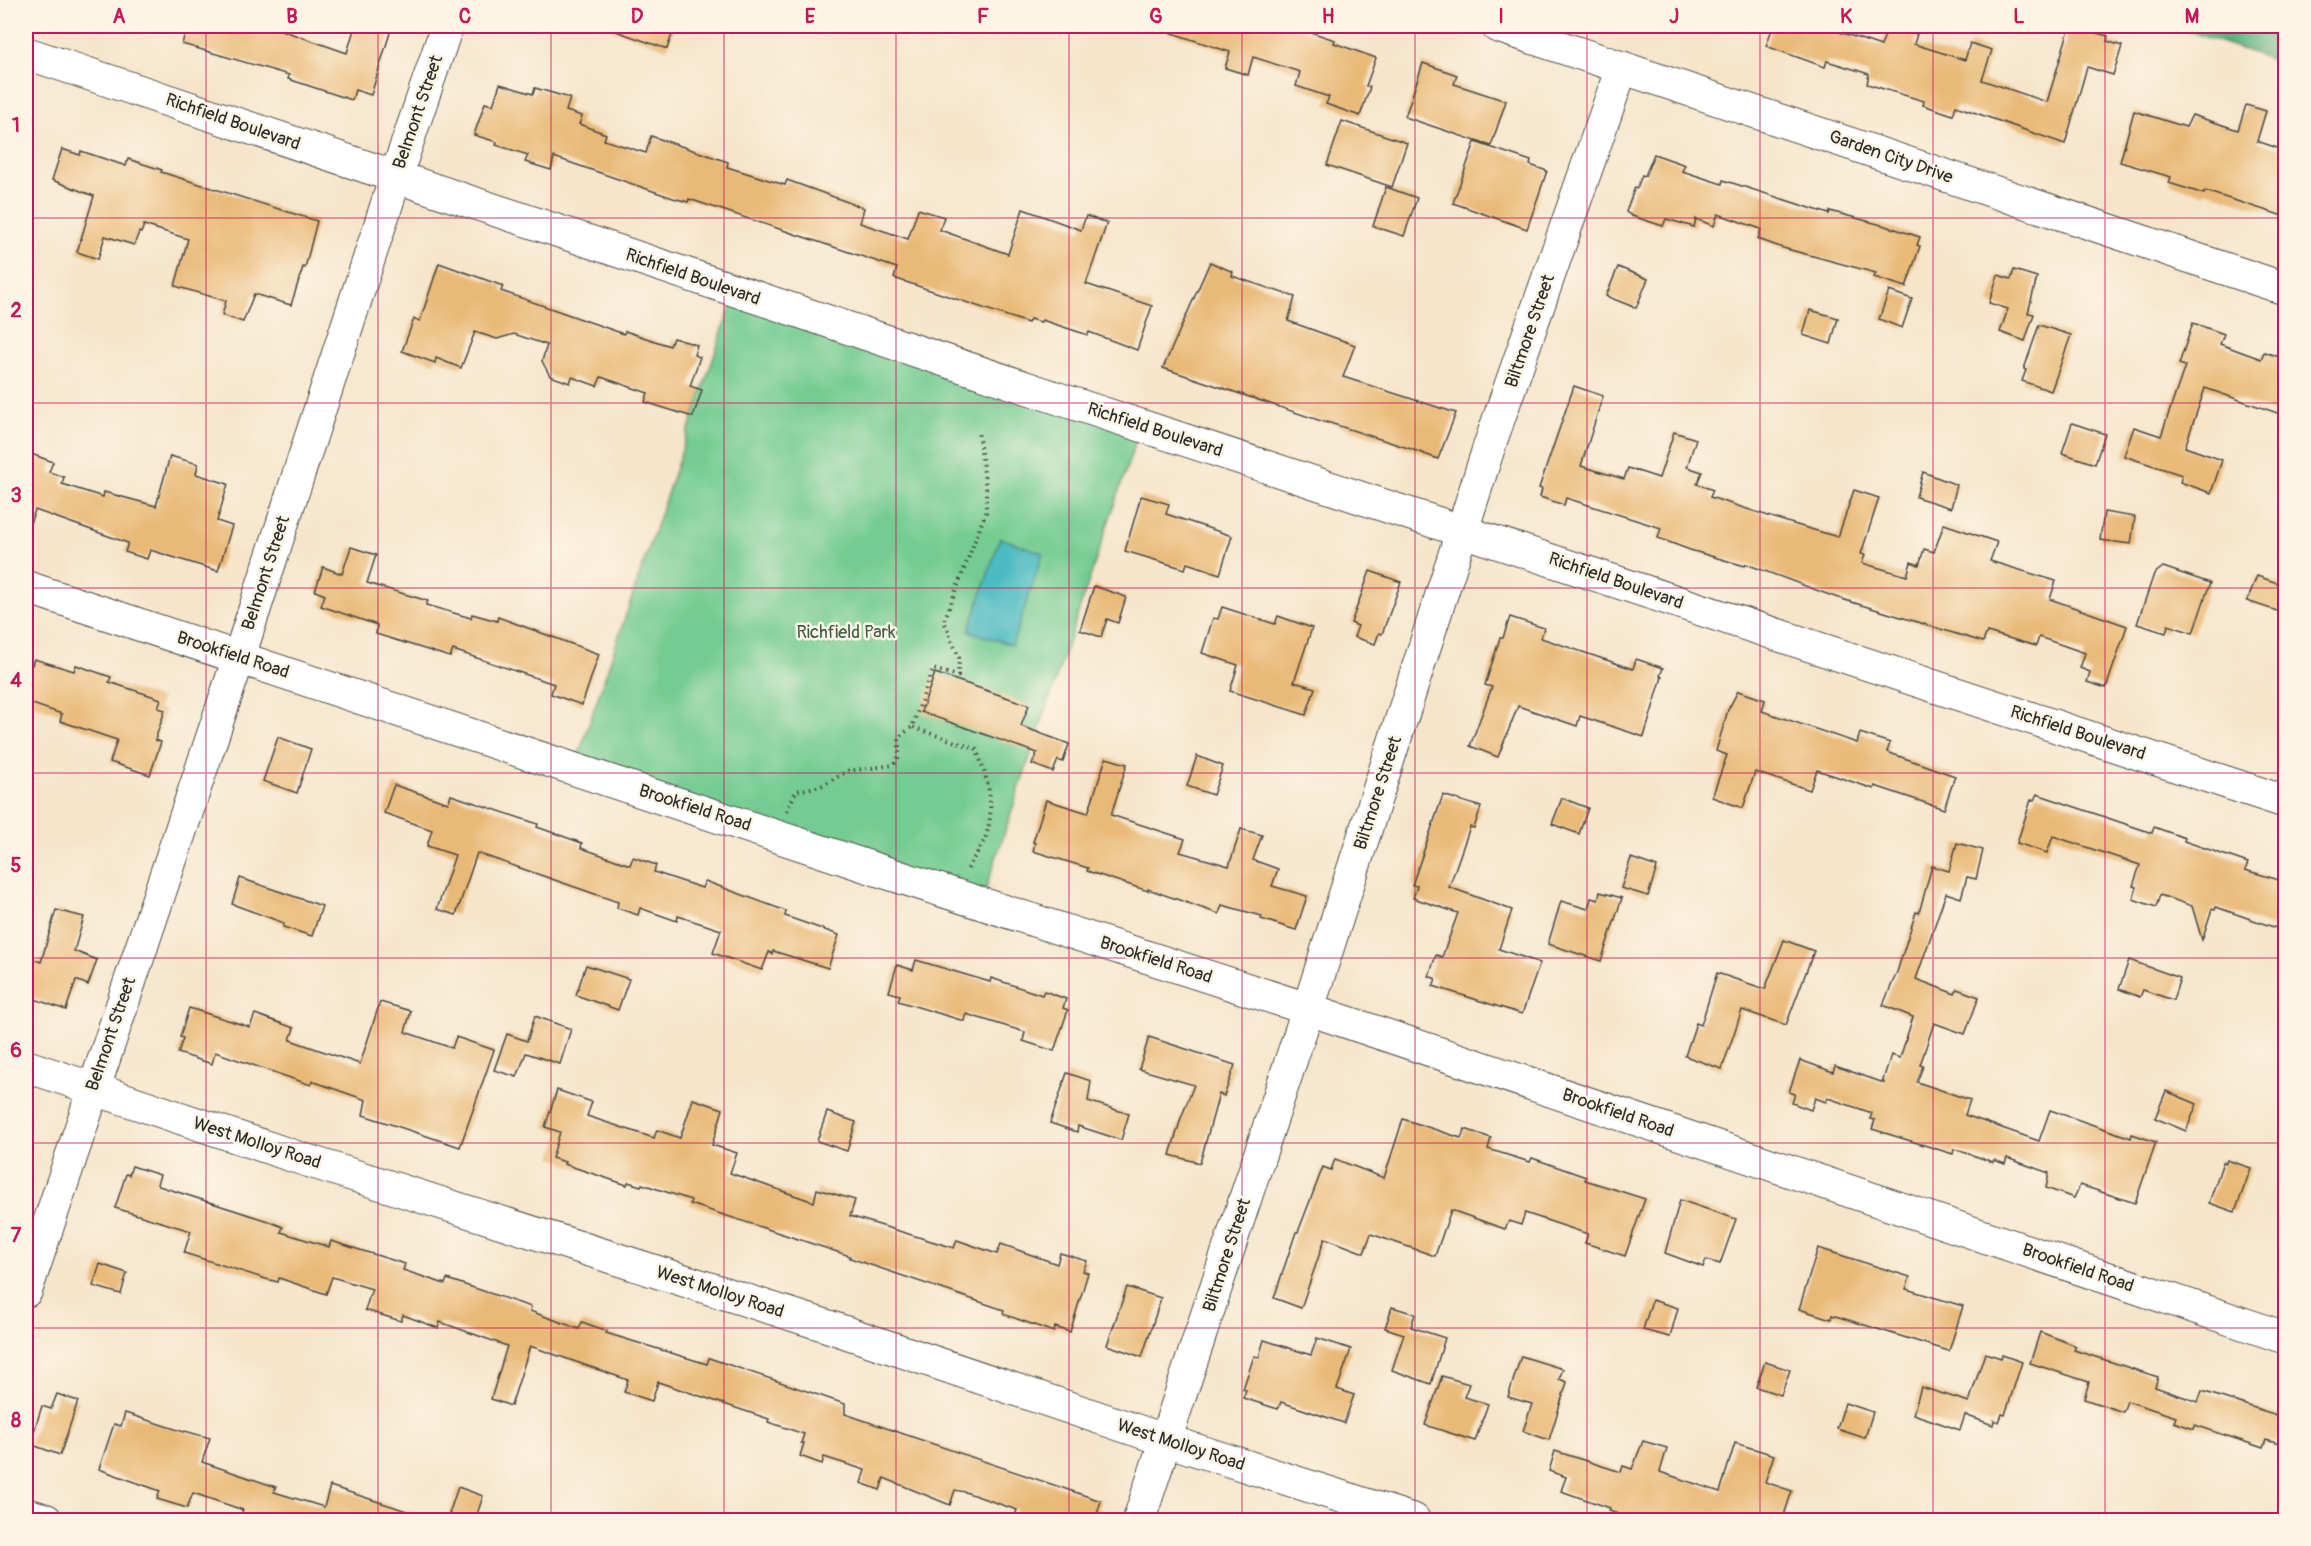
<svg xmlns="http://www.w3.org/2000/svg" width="2311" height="1546" font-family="Pangolin,sans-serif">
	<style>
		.green { fill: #74cc92; stroke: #507c5e; stroke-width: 1.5 }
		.forest { fill: #5fb07c; stroke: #456e54; stroke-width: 1.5 }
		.water { fill: #4cbbc2; stroke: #3c7376; stroke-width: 1.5 }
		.building { fill: #e9b977 }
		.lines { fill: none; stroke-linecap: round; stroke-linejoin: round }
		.street-casing { stroke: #494743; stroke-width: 34 }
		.path { stroke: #494743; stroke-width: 4; stroke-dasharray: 1.5 4.5; stroke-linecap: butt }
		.street { stroke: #fff; stroke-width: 32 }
		.grid { fill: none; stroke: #c2185b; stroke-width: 1.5; stroke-opacity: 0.55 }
		.labels { text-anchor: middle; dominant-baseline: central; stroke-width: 5; stroke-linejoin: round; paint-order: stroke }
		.street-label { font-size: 18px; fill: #2b2b2b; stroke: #fcf5e5 }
		.park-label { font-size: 18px; fill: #415b4a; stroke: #fcf5e5 }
		.neatline { fill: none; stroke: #c2185b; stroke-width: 2 }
		.grid-label { font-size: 20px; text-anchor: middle; font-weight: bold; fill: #c2185b }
	</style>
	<rect width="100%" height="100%" fill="#fcf5e5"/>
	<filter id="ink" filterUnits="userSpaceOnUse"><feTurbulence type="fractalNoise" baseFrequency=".0167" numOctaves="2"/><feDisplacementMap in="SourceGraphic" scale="12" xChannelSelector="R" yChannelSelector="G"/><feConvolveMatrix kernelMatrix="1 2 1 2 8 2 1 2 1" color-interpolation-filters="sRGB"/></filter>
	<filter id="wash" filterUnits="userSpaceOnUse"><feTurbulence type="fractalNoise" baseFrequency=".008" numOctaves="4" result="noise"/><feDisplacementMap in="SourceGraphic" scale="24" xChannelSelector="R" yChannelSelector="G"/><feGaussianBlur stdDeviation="1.35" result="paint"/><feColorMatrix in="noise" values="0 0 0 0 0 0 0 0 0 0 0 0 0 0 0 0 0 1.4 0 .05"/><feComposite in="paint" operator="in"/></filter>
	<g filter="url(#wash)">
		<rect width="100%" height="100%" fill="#f6e5cb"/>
		<!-- green -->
		<polygon class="green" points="736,291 1141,425 981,903 574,768"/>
		<!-- forest -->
		<polygon class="forest" points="2173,26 2285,26 2285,64"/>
		<!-- water -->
		<polygon class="water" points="1000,538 1043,553 1012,645 969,631"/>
		<g id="blocks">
			<!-- building -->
			<g class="building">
				<polygon points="187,26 283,26 281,30 347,53 355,26 392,26 371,95 355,90 352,100 288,79 289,75 182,44"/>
				<polygon points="610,26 675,26 667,49 610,29"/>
				<polygon points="1164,26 1292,26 1335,40 1334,43 1376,58 1366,86 1370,87 1360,116 1326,104 1329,97 1296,86 1300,72 1253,57 1248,75 1225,68 1230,52 1163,30"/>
				<polygon points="1773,26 1822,26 1881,46 1888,26 1917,34 1914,44 1965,60 1970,43 1992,50 1982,80 2047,102 2070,26 2108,36 2107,41 2122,46 2113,75 2087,67 2065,144 1956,106 1953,115 1923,105 1924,101 1867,84 1869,74 1827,61 1825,67 1766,46"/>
				<polygon points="1423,63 1457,75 1454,84 1506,101 1491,146 1405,117"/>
				<polygon points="500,84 533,94 535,88 570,98 566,111 582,116 579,124 606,134 604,140 646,153 651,136 728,162 727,167 785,185 787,180 864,208 860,223 908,239 918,209 944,217 940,230 1008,254 1023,209 1081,230 1086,216 1107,223 1086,284 1152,306 1137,350 1089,332 1088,335 1042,320 1041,322 1030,319 1028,323 894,278 897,268 689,199 688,202 673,198 554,157 551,170 525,162 528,155 496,145 497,142 474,135 485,103 493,105"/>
				<polygon points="2246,105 2266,111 2257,141 2283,150 2281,156 2286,157 2286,217 2205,191 2204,194 2169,183 2171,177 2120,162 2134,111 2186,127 2192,115 2238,130"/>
				<polygon points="1342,121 1407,143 1392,187 1327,165"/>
				<polygon points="1475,142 1531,161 1530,165 1547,171 1527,229 1453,203"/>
				<polygon points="62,149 80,155 81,151 126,166 128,159 162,170 161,172 317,221 305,268 303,267 291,305 254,294 243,322 222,315 226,301 175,286 188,239 144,225 141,233 139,232 134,245 105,236 98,259 77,252 94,196 52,180"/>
				<polygon points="1654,154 1685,165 1682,171 1722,184 1723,180 1829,214 1830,211 1889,227 1920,237 1917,245 1920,246 1906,287 1874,277 1876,273 1783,248 1758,239 1761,229 1718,214 1714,226 1696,219 1694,227 1666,219 1663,226 1632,216 1626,212 1635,187 1637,188 1642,175 1645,176"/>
				<polygon points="1386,187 1417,198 1404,236 1373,226"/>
				<polygon points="1210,262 1233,272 1232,276 1295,297 1288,321 1355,345 1343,377 1456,413 1438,459 1411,449 1327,422 1327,423 1163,368"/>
				<polygon points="439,263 503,286 501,291 624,334 625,331 670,346 673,338 697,345 694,355 700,357 690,386 702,390 693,417 645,402 648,393 601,377 597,386 572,377 570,383 550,376 542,361 547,345 514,334 497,339 475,332 461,368 436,358 435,363 402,351 414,319 420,321"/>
				<polygon points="1618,267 1648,279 1636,308 1606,296"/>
				<polygon points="2014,270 2037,277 2028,313 2034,314 2025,341 2000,332 2008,309 1989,303 1998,275 2011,279"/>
				<polygon points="1889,291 1912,299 1902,328 1879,319"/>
				<polygon points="1810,310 1838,318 1831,344 1803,335"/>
				<polygon points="2193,323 2224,334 2220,344 2261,359 2264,352 2286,359 2286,416 2205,388 2185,447 2222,460 2211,493 2180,482 2182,475 2124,456 2134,427 2161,436 2185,366 2179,364"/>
				<polygon points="2039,325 2071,335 2051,391 2022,381 2026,370 2024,369"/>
				<polygon points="1574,386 1603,396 1581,466 1624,479 1628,468 1659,478 1674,432 1696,439 1687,467 1702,472 1697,484 1713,490 1710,497 1790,523 1838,537 1854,490 1879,498 1861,554 1865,555 1862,563 1907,576 1911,562 1919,565 1924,549 1934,552 1944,524 1997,542 1990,561 2056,581 2050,599 2127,626 2106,688 2087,682 2090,672 2080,668 2085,653 2039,637 2036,646 1987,632 1983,642 1835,597 1746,564 1745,566 1690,550 1658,538 1661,528 1566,498 1564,505 1540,497 1542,489 1539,488"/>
				<polygon points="2072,423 2105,434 2095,464 2062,453"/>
				<polygon points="26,452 53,462 49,472 64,477 62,484 103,497 104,492 156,506 170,456 198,464 196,474 228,484 217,521 232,526 218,571 150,550 147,559 125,552 128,543 35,510 28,529 26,528"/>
				<polygon points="1923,472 1957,485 1951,508 1916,497"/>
				<polygon points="1141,496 1169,504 1166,514 1232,536 1220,574 1187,563 1185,569 1125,551"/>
				<polygon points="2104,512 2135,517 2131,544 2100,540"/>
				<polygon points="351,547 376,555 367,583 428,601 426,605 471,618 472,614 497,621 498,617 599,654 582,705 551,694 554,684 453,650 450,657 376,634 377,625 321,606 325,595 315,591 323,567 342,574"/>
				<polygon points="2163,567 2210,583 2193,633 2168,625 2166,633 2137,624 2154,574"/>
				<polygon points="1370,571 1401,582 1382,634 1379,633 1375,644 1354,637 1358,626 1351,623"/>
				<polygon points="2257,576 2286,586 2286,614 2247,601"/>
				<polygon points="1094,586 1126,597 1118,623 1107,619 1101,637 1080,630"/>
				<polygon points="1222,607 1275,624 1278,616 1312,628 1294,682 1315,688 1306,715 1230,691 1238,665 1202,653 1213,618 1218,619"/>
				<polygon points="1510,617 1544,628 1541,638 1633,669 1636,659 1663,668 1660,676 1662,677 1644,737 1580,716 1577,726 1518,706 1498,757 1470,746 1492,687 1485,685 1500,638 1503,638"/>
				<polygon points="34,659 74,671 76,665 111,677 109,682 161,699 158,708 165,710 155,740 161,742 150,775 110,762 117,740 60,721 62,714 26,702 26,663 32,665"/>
				<polygon points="935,673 1029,705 1021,726 1069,744 1063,762 1058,760 1053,772 1032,764 1037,753 921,712"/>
				<polygon points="1738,691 1765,700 1762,711 1857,743 1860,733 1890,743 1887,752 1955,776 1944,809 1875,786 1874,789 1817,770 1810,790 1755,772 1743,808 1712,797 1727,755 1716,751 1728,710"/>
				<polygon points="278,737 311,749 297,793 263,781"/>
				<polygon points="1197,756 1223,766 1213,795 1187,786"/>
				<polygon points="1106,758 1127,764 1111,815 1185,839 1180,852 1229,866 1241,829 1262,835 1253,860 1278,869 1272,886 1307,896 1296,930 1261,919 1262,916 1222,905 1219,914 1148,889 1148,891 1087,871 1088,868 1033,851 1035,843 1033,842 1046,800 1088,813"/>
				<polygon points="394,785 448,803 451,795 538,824 537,827 582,843 581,848 630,865 633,857 656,865 654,872 702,888 705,881 786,911 785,916 839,935 828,968 773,951 772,954 769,952 762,970 713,953 721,930 678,916 677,921 640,908 638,915 617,908 618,902 477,853 456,915 437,909 455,855 427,846 432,830 384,813"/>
				<polygon points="2037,794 2152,833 2154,827 2185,838 2184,841 2248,863 2245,870 2286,882 2286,905 2279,929 2216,907 2215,910 2212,909 2202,940 2192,906 2160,895 2156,907 2133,899 2137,887 2133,886 2140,865 2053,836 2047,853 2017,843 2031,800 2034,800"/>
				<polygon points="1443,795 1481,807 1474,828 1470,827 1449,887 1512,910 1499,949 1540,963 1522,1014 1433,986 1436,979 1429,976 1436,955 1442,957 1458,913 1413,898 1417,886 1412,885"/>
				<polygon points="1562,798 1588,808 1579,834 1552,824"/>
				<polygon points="1957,843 1983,850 1976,879 1967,877 1961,898 1946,893 1916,979 1955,994 1957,989 1979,997 1965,1034 1934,1023 1920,1065 1923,1066 1917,1082 1970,1100 1965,1115 2039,1141 2050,1110 2131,1138 2132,1134 2156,1142 2135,1203 2080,1185 2074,1198 2046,1188 2049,1173 2007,1158 2005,1164 1994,1160 1993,1162 1954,1149 1953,1154 1872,1129 1875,1120 1870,1119 1872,1113 1828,1098 1826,1102 1815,1098 1811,1110 1792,1103 1795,1094 1789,1092 1800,1060 1833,1072 1835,1066 1884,1083 1883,1080 1891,1055 1900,1058 1913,1017 1883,1005 1897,972 1916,912 1919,913 1932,866 1949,871"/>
				<polygon points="1631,858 1657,867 1648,896 1621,888"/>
				<polygon points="240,878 322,906 312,936 283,927 284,923 232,904"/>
				<polygon points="1600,892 1622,898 1601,961 1548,944 1561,901 1588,909 1591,898 1598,900"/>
				<polygon points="56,910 84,917 74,951 97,960 88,985 76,980 66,1010 26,996 26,957 41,962"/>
				<polygon points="1784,940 1814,951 1786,1025 1742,1010 1722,1069 1685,1056 1696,1023 1701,1025 1717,973 1765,989"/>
				<polygon points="916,960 990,982 991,978 1042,995 1044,991 1066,999 1063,1008 1068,1010 1054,1051 1023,1041 1025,1032 966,1014 964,1021 898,1001 900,995 889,992 897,965 913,970"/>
				<polygon points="2129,960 2180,978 2173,1000 2143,990 2140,997 2119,989"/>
				<polygon points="586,965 629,979 618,1010 576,995"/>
				<polygon points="380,1002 411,1011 405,1032 452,1048 456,1037 494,1050 460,1147 363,1115 366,1100 312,1081 311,1085 215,1052 212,1064 178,1053 183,1038 180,1037 189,1008 250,1027 255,1014 294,1028 290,1040 360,1064"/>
				<polygon points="535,1016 571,1029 560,1064 526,1053 517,1077 494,1070 507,1034 527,1041"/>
				<polygon points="1149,1037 1235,1065 1224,1096 1219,1094 1200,1163 1170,1155 1181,1118 1194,1085 1139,1069"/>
				<polygon points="1067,1073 1091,1081 1088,1101 1129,1114 1121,1140 1078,1126 1077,1132 1050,1123"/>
				<polygon points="557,1090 592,1102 587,1116 654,1138 657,1130 680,1138 693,1099 723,1109 712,1145 737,1153 730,1173 814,1202 817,1189 855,1200 850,1216 954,1248 957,1240 997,1254 1001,1244 1057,1264 1060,1253 1087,1261 1083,1271 1088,1273 1070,1332 1055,1327 1054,1332 1003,1314 1004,1310 850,1258 850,1256 690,1204 691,1200 642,1184 641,1186 628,1182 627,1185 564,1164 565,1162 552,1158 560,1132 545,1127"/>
				<polygon points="2166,1091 2197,1104 2186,1131 2155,1118"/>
				<polygon points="827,1112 856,1122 847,1151 817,1141"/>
				<polygon points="1403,1119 1461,1138 1465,1129 1491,1138 1488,1149 1530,1162 1532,1158 1586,1177 1585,1180 1645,1199 1625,1256 1585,1243 1588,1234 1525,1213 1521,1225 1509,1221 1505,1229 1451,1210 1435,1256 1371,1234 1364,1253 1325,1238 1301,1308 1274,1298 1296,1232 1298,1232 1323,1167 1331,1170 1335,1159 1384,1178"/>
				<polygon points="2227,1160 2251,1168 2235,1212 2209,1203 2223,1162 2226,1163"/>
				<polygon points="132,1166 160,1175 157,1184 159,1186 268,1221 283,1227 281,1232 329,1247 331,1241 405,1264 403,1270 445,1284 447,1279 531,1307 530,1311 579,1329 582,1322 607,1331 606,1333 707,1364 709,1358 845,1404 845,1414 1101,1501 1095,1521 1013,1521 1017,1510 965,1492 955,1490 950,1505 884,1478 880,1490 861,1483 865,1470 824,1457 822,1464 800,1456 804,1443 801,1443 804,1434 768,1422 769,1419 658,1382 652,1401 624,1392 628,1380 530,1346 511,1406 491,1399 507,1346 440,1322 438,1328 403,1315 401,1321 365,1310 372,1289 332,1277 326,1294 279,1278 278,1282 266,1279 184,1253 191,1231 115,1208 126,1174 129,1175"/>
				<polygon points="1680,1200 1736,1219 1720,1264 1706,1260 1703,1267 1665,1253"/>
				<polygon points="1818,1248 1910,1277 1906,1289 1963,1306 1949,1351 1832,1315 1831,1319 1799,1309"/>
				<polygon points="100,1264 127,1273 121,1294 93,1286"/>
				<polygon points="1127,1287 1161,1298 1142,1357 1107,1345"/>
				<polygon points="1652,1300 1678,1308 1670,1337 1643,1330"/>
				<polygon points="1392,1307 1415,1314 1411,1327 1445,1338 1431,1384 1392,1370 1404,1334 1385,1328"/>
				<polygon points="2040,1332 2076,1346 2074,1350 2158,1377 2155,1387 2198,1402 2202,1391 2286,1418 2286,1446 2266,1440 2263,1448 2195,1425 2194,1429 2174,1422 2176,1417 2127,1401 2123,1412 2084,1399 2089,1382 2030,1363"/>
				<polygon points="1317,1338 1351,1349 1337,1389 1354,1395 1344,1423 1281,1402 1278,1409 1243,1398 1246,1390 1243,1389 1254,1356 1259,1357 1264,1340 1311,1355"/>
				<polygon points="1985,1353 2001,1358 2002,1355 2022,1362 2005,1415 2002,1414 1999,1422 1994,1420 1993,1425 1965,1415 1960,1430 1913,1414 1921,1387 1969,1402"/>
				<polygon points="1521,1356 1563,1369 1559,1379 1567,1382 1549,1440 1523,1431 1532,1404 1508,1397"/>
				<polygon points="1765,1362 1790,1370 1781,1395 1756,1387"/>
				<polygon points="1442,1376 1469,1384 1464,1397 1488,1404 1475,1441 1425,1425"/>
				<polygon points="57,1394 78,1401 60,1455 30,1444 42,1406 51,1409"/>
				<polygon points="1845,1403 1873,1412 1865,1438 1837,1429"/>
				<polygon points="125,1413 184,1432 185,1431 210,1438 202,1462 276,1487 274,1492 324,1507 330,1486 422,1516 421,1521 259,1521 241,1514 243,1510 193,1493 187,1508 157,1499 160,1491 99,1469 114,1424 121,1426"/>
				<polygon points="1643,1441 1667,1448 1660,1472 1720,1492 1735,1443 1774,1455 1765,1482 1792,1491 1782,1521 1619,1521 1621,1515 1609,1511 1610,1508 1561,1491 1566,1477 1549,1471 1555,1451 1621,1472 1623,1466 1632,1469"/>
				<polygon points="458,1487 483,1496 475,1521 468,1521 449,1514"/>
			</g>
		</g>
	</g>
	<g filter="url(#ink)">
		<use href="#blocks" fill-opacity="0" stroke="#494743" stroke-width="1.5"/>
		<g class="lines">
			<defs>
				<g id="street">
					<polyline points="1497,26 2286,289"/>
					<polyline points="26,53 1057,398 2286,802"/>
					<polyline points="26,587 878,870 1308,1009 2286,1338"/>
					<polyline points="26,1066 293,1156 821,1324 1165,1440 1414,1520"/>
					<polyline points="26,1291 239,657 396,176 447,26"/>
					<polyline points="26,1514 46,1520"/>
					<polyline points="1139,1520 1308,1009 1491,441 1622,67"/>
				</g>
			</defs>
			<!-- street casing -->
			<use href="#street" class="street-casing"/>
			<!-- path -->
			<g class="path">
				<polyline points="787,811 796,791 821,786 848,771 894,765 899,756 899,737 912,727"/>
				<path d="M968,869C972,859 979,851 984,841C997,810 988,778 976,749L912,727L933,669L958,676L959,658L944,621L986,512V488L978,431"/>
			</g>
			<!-- street -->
			<use href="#street" class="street"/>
		</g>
	</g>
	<!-- grid -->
	<path class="grid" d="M206,26V1520M378,26V1520M551,26V1520M724,26V1520M896,26V1520M1069,26V1520M1242,26V1520M1415,26V1520M1587,26V1520M1760,26V1520M1933,26V1520M2105,26V1520M26,218H2286M26,403H2286M26,588H2286M26,773H2286M26,958H2286M26,1143H2286M26,1328H2286"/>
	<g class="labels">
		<!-- street labels -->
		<g class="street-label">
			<text transform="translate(418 112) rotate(-71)">Belmont Street</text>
			<text transform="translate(233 122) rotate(19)">Richfield Boulevard</text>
			<text transform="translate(1891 157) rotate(19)">Garden City Drive</text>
			<text transform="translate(693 277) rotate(19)">Richfield Boulevard</text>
			<text transform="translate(1530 331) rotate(-71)">Biltmore Street</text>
			<text transform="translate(1155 430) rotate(18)">Richfield Boulevard</text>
			<text transform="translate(266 573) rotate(-72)">Belmont Street</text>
			<text transform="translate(1616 581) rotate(19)">Richfield Boulevard</text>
			<text transform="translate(233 655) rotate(18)">Brookfield Road</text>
			<text transform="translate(2078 733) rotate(18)">Richfield Boulevard</text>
			<text transform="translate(1378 793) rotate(-72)">Biltmore Street</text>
			<text transform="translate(695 808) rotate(18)">Brookfield Road</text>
			<text transform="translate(1156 960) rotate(18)">Brookfield Road</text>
			<text transform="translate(111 1034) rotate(-71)">Belmont Street</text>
			<text transform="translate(1618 1113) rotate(19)">Brookfield Road</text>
			<text transform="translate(257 1143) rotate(18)">West Molloy Road</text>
			<text transform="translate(1227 1255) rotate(-72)">Biltmore Street</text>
			<text transform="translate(2078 1268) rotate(19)">Brookfield Road</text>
			<text transform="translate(720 1292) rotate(18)">West Molloy Road</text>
			<text transform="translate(1181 1445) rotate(18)">West Molloy Road</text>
		</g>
		<!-- park labels -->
		<g class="park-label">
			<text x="846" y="632">Richfield Park</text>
		</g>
	</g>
	<!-- margin -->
	<rect width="2311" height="1546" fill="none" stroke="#fcf5e5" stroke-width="66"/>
	<rect x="33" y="33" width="2245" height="1480" class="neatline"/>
	<g class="grid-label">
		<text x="119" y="23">A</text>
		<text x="292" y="23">B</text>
		<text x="465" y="23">C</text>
		<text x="637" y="23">D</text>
		<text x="810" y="23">E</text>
		<text x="983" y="23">F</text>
		<text x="1156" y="23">G</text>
		<text x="1328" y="23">H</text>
		<text x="1501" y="23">I</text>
		<text x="1674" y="23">J</text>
		<text x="1846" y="23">K</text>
		<text x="2019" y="23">L</text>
		<text x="2192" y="23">M</text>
		<text x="16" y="132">1</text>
		<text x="16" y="317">2</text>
		<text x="16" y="502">3</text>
		<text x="16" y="687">4</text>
		<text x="16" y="872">5</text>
		<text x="16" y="1057">6</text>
		<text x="16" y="1242">7</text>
		<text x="16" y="1427">8</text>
	</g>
</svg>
